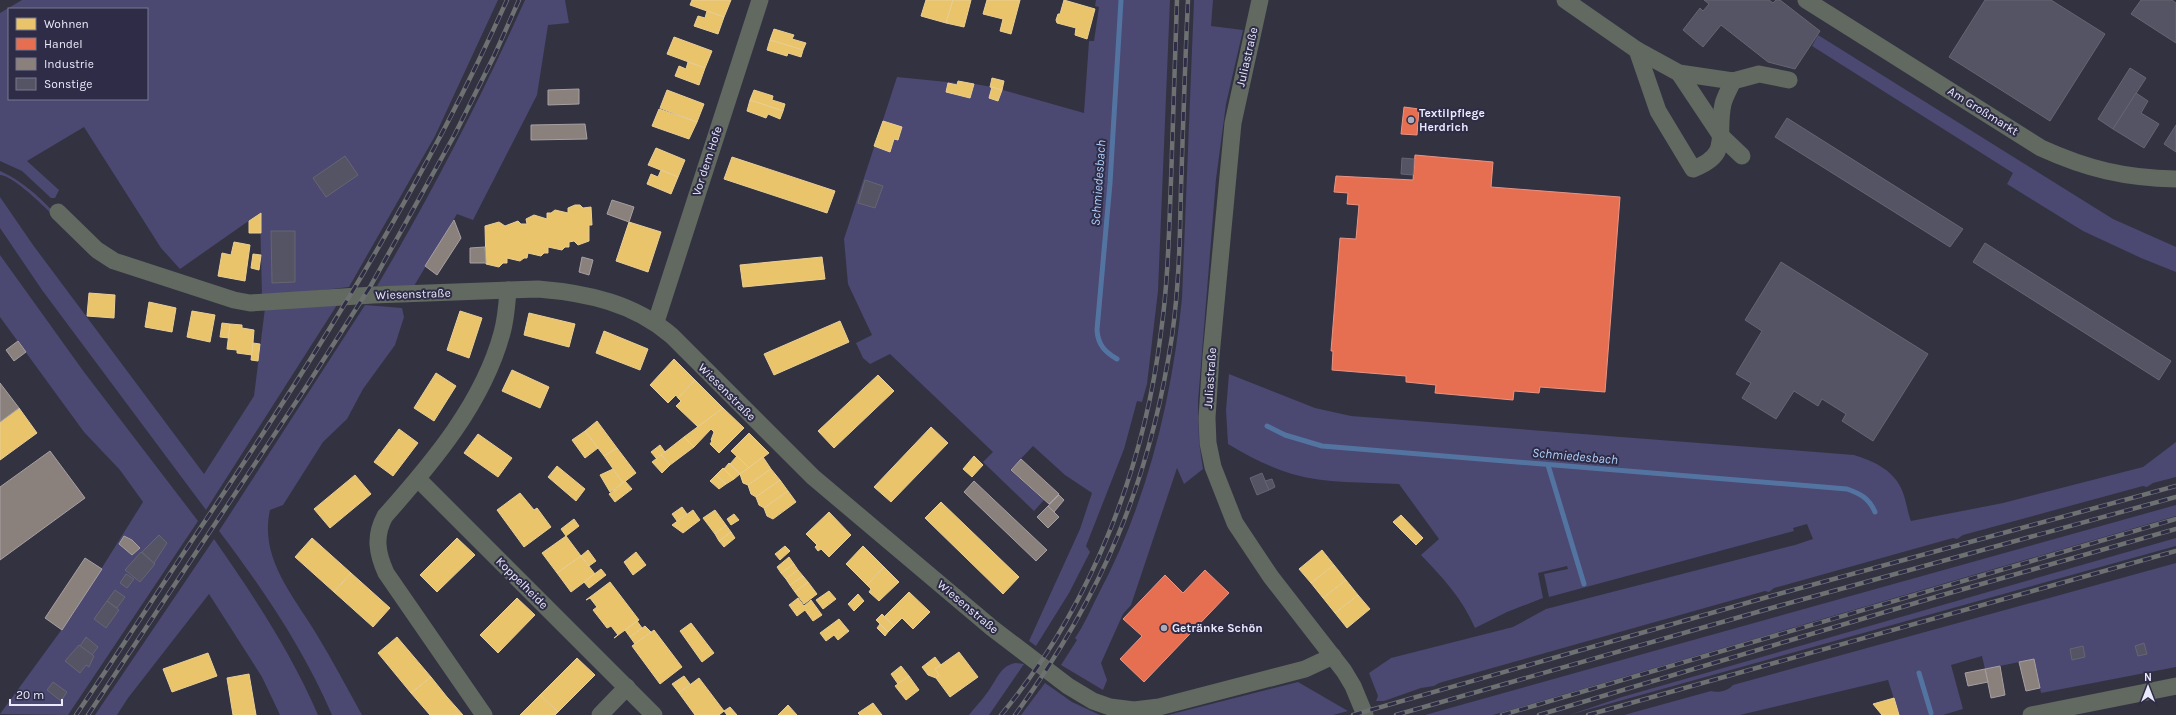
<svg xmlns="http://www.w3.org/2000/svg" width="2176" height="715" font-family="Karla,sans-serif">
	<style>
		.green { fill: #4b4871; fill-rule: evenodd }
		.homes { fill: #e9c46a; stroke: #e9cf96 }
		.shops { fill: #e76f51; stroke: #e89484 }
		.industry { fill: #8a817c; stroke: #a7a0a2 }
		.lines { fill: none; stroke-linecap: round; stroke-linejoin: round }
		.stream { stroke: #5374a0; stroke-width: 5 }
		.building { fill: #555465; stroke: #666572 }
		.street { stroke: #616960; stroke-width: 17 }
		.rail-casing { stroke: #6d7171; stroke-width: 4.5 }
		.rail { stroke: #2e2c47; stroke-width: 3; stroke-dasharray: 9; stroke-linecap: butt }
		.poi-dot { fill: #aab; stroke: #2e2c47; stroke-width: 1.5 }
		.labels { text-anchor: middle; dominant-baseline: central; stroke-width: 4; stroke-linejoin: round; paint-order: stroke }
		.street-label { font-size: 12px; fill: #eaeafc; stroke: #2e2c47 }
		.poi-label { font-size: 12px; font-weight: bold; fill: #eaeafc; stroke: #2e2c47; text-anchor: start }
		.water-label { font-size: 13px; font-style: italic; fill: #aecef8; stroke: #2e2c47 }
	</style>
	<rect width="100%" height="100%" fill="#333241"/>
	<!-- green -->
	<g class="green">
		<path d="M22,0H498L435,136L349,287L262,297L260,213L180,269L161,248L84,127L27,161L59,190L55,198H51L22,171L0,161V13ZM9,9H147V99H9Z"/>
		<path d="M525,0H565L569,23L548,25L537,95L473,220L457,214L414,286H377C432,193 481,98 525,0Z"/>
		<polygon points="1096,0 1170,0 1158,291 1147,384 1142,402 1137,401 1124,449 1086,546 1090,552 1069,593 1036,646 1029,641 1080,529 1092,493 1065,475 1033,446 1010,470 1044,500 1034,511 983,462 993,452 890,354 870,364 863,358 856,343 872,335 848,284 844,239 897,77 957,83 958,81 992,87 1084,113 1089,41 1094,41 1099,7 1095,6"/>
		<path d="M1194,0H1213L1211,26L1243,30L1226,104L1216,179L1198,402L1199,442L1203,469L1184,484L1177,468L1131,605L1123,614L1101,663L1107,680L1103,690L1061,665L1077,640L1075,638C1085,624 1091,608 1099,593C1147,502 1172,400 1182,298Z"/>
		<polygon points="1818,35 2113,219 2176,247 2176,272 2141,258 2083,231 2007,184 2013,173 1812,46"/>
		<path d="M0,171C34,186 58,217 82,244C67,230 18,176 0,175Z"/>
		<polygon points="0,197 33,245 204,474 254,396 265,308 337,305 206,510 42,290 0,228"/>
		<polygon points="0,255 84,372 198,521 68,715 0,714 73,614 143,502 120,470 84,432 0,317"/>
		<path d="M365,305L402,308L404,317L395,345L363,389L347,419L323,442L283,505L270,510C259,559 294,596 317,635C333,661 347,688 362,715H332C303,648 263,589 219,531Z"/>
		<path d="M1229,374L1315,408L1351,416L1854,455C1873,461 1892,469 1901,488C1906,498 1907,511 1911,521L2003,503L2143,467L2176,442V477L2153,483L2147,487L2143,486L1963,535L1957,539L1953,538L1774,588L1769,592L1765,591L1439,683L1434,686L1421,688L1384,701H1376L1378,696L1369,673L1391,658L1513,627L1546,609L1795,545L1813,539L1807,524L1793,528L1794,531L1549,597L1544,574L1568,569L1567,566L1538,573L1543,598L1507,612L1475,628C1462,598 1443,578 1421,555L1439,539L1399,484C1363,482 1326,484 1292,474C1269,467 1248,456 1228,444L1226,410Z"/>
		<polygon points="2176,505 2176,516 1493,715 1425,715"/>
		<polygon points="2176,538 2176,546 1569,715 1622,697"/>
		<path d="M214,539C253,595 291,652 318,715H280L262,677L209,594L128,698L117,715H95Z"/>
		<path d="M2176,563V667L2041,693L2034,659L1985,669L1982,656L1951,665L1963,709L1943,715H1899L1888,680L1740,715H1624L1711,691C1719,693 1728,691 1733,685Z"/>
		<path d="M1015,663L1024,664L989,715H969C976,706 985,697 991,687C998,677 1001,666 1015,663Z"/>
		<polygon points="1298,682 1348,711 1333,715 1168,715"/>
		<polygon points="1045,683 1072,702 1100,715 1021,715"/>
	</g>
	<!-- homes -->
	<g class="homes">
		<polygon points="692,0 731,0 724,17 690,5"/>
		<polygon points="926,0 953,0 946,23 921,16"/>
		<polygon points="953,0 971,0 964,27 946,23"/>
		<polygon points="987,0 1020,0 1011,34 1000,31 1003,19 983,14"/>
		<polygon points="1064,0 1095,9 1087,39 1075,35 1076,28 1057,23 1056,20 1058,14 1060,14"/>
		<polygon points="707,11 724,17 718,34 694,26 698,16 705,18"/>
		<polygon points="774,29 794,35 792,39 806,43 803,50 770,40"/>
		<polygon points="674,37 712,51 705,68 667,54"/>
		<polygon points="770,40 803,50 801,57 788,53 787,56 767,50"/>
		<polygon points="688,62 705,68 699,85 675,76 679,66 686,69"/>
		<polygon points="992,78 1004,81 1002,90 990,87"/>
		<polygon points="958,81 974,84 970,98 946,92 948,83 957,85"/>
		<polygon points="992,87 1002,90 998,101 989,98"/>
		<polygon points="667,90 704,104 697,122 660,108"/>
		<polygon points="754,90 773,96 772,100 785,104 783,111 750,100"/>
		<polygon points="750,100 783,111 780,119 768,114 766,118 747,111"/>
		<polygon points="659,109 697,122 689,139 652,126"/>
		<polygon points="883,121 902,127 898,140 894,139 890,152 874,146"/>
		<polygon points="656,148 685,160 678,177 648,165"/>
		<polygon points="732,157 835,191 827,213 724,179"/>
		<polygon points="661,170 678,177 671,194 647,184 651,174 658,177"/>
		<polygon points="575,205 580,205 583,208 591,207 592,225 589,225 589,241 578,245 574,241 569,242 569,247 565,247 562,250 548,247 548,253 544,253 541,256 528,253 527,258 524,258 520,261 507,258 507,263 503,263 499,267 486,264 485,226 499,222 505,226 518,221 521,224 527,224 526,219 534,215 547,219 547,213 551,213 555,210 568,213 568,208"/>
		<polygon points="261,213 261,233 249,233 249,221"/>
		<polygon points="629,222 661,232 648,272 616,261"/>
		<polygon points="234,242 250,245 245,281 218,276 222,253 231,255"/>
		<polygon points="253,254 261,255 259,270 251,268"/>
		<polygon points="822,257 825,279 743,287 740,265"/>
		<polygon points="89,293 115,295 114,318 87,316"/>
		<polygon points="149,302 176,308 172,332 145,327"/>
		<polygon points="192,311 215,315 210,342 187,337"/>
		<polygon points="460,311 482,318 469,358 447,350"/>
		<polygon points="529,313 575,324 569,347 524,335"/>
		<polygon points="840,321 849,342 774,375 764,354"/>
		<polygon points="222,323 230,324 229,338 220,337"/>
		<polygon points="230,324 242,325 242,328 254,330 252,355 237,353 237,350 227,349"/>
		<polygon points="604,331 648,349 640,370 596,353"/>
		<polygon points="253,343 260,344 258,361 251,360"/>
		<polygon points="674,359 695,380 678,398 676,395 668,403 650,385"/>
		<polygon points="512,370 549,387 540,408 502,391"/>
		<polygon points="436,373 456,386 434,421 414,408"/>
		<polygon points="878,375 894,391 834,448 818,431"/>
		<polygon points="695,380 723,408 698,427 676,406 681,401 678,398"/>
		<polygon points="19,408 37,433 0,460 0,422"/>
		<polygon points="723,408 744,428 719,453 710,444 712,441 711,440 714,432 711,429 694,447 684,437"/>
		<polygon points="597,421 617,448 604,456 585,431"/>
		<polygon points="931,427 948,443 891,502 874,487"/>
		<polygon points="399,429 418,443 393,476 374,462"/>
		<polygon points="585,431 598,448 585,458 572,440"/>
		<polygon points="749,433 769,453 749,468 731,451"/>
		<polygon points="478,434 512,458 498,477 464,453"/>
		<polygon points="684,437 694,447 670,465 661,455"/>
		<polygon points="660,445 665,452 656,458 651,452"/>
		<polygon points="617,448 636,473 623,483 604,456"/>
		<polygon points="661,455 670,465 662,473 652,462"/>
		<polygon points="737,456 749,468 740,474 730,464"/>
		<polygon points="974,456 983,465 972,477 963,469"/>
		<polygon points="763,457 771,469 748,485 743,483 740,474"/>
		<polygon points="729,463 740,474 734,479 724,469"/>
		<polygon points="557,466 585,489 576,501 548,477"/>
		<polygon points="723,468 734,479 726,484 716,475"/>
		<polygon points="613,469 623,483 610,492 600,475"/>
		<polygon points="771,469 780,480 756,497 751,494 748,485"/>
		<polygon points="355,475 371,494 330,528 314,509"/>
		<polygon points="716,475 726,484 719,489 710,481"/>
		<polygon points="780,480 788,491 764,508 759,505 756,497"/>
		<polygon points="625,481 632,489 615,502 609,494"/>
		<polygon points="788,491 796,502 773,519 767,516 764,508"/>
		<polygon points="520,493 534,510 537,508 551,527 524,547 497,510"/>
		<polygon points="941,502 1019,577 1003,594 925,518"/>
		<polygon points="682,507 687,514 677,521 672,514"/>
		<polygon points="693,510 700,520 683,533 672,525"/>
		<polygon points="715,510 726,525 715,534 703,518"/>
		<polygon points="829,512 851,535 829,557 821,549 818,551 815,547 817,545 806,534"/>
		<polygon points="734,514 739,520 731,525 727,519"/>
		<polygon points="1401,515 1423,538 1416,545 1393,522"/>
		<polygon points="574,519 579,526 566,536 561,529"/>
		<polygon points="726,525 731,532 719,541 715,534"/>
		<polygon points="731,532 735,538 724,547 719,541"/>
		<polygon points="566,536 581,556 557,573 542,553"/>
		<polygon points="312,538 351,573 334,592 295,557"/>
		<polygon points="457,538 475,555 437,592 420,575"/>
		<polygon points="785,546 790,551 780,560 775,554"/>
		<polygon points="863,546 884,567 867,585 846,564"/>
		<polygon points="588,550 596,561 589,566 581,556"/>
		<polygon points="1322,550 1334,565 1311,583 1299,569"/>
		<polygon points="636,552 646,565 633,575 624,562"/>
		<polygon points="581,556 595,574 571,592 557,573"/>
		<polygon points="789,557 794,564 781,573 777,567"/>
		<polygon points="794,564 798,570 786,579 781,573"/>
		<polygon points="1334,565 1346,580 1323,598 1311,583"/>
		<polygon points="884,567 899,582 879,601 869,592 871,589 867,585"/>
		<polygon points="601,569 606,575 589,588 584,582"/>
		<polygon points="798,570 803,576 790,585 786,579"/>
		<polygon points="351,573 390,608 373,627 334,592"/>
		<polygon points="803,576 808,582 795,592 790,585"/>
		<polygon points="1346,580 1358,595 1335,613 1323,598"/>
		<polygon points="610,582 639,620 614,638 618,635 611,626 607,628 593,610 597,607 590,598 586,600"/>
		<polygon points="808,582 817,594 804,604 795,592"/>
		<polygon points="829,591 836,599 823,609 816,600"/>
		<polygon points="909,592 930,612 913,629 902,618 894,626 884,617"/>
		<polygon points="858,594 864,601 854,611 848,604"/>
		<polygon points="1358,595 1370,609 1347,628 1335,613"/>
		<polygon points="517,598 535,615 498,653 480,635"/>
		<polygon points="798,598 804,606 811,600 822,615 813,621 805,610 797,616 789,605"/>
		<polygon points="882,614 894,626 888,632 876,620"/>
		<polygon points="839,619 849,631 838,640 834,635 826,641 820,633"/>
		<polygon points="637,621 642,628 630,637 625,630"/>
		<polygon points="691,623 714,653 702,662 680,631"/>
		<polygon points="880,624 888,632 885,636 877,628"/>
		<polygon points="645,626 651,632 635,644 630,637"/>
		<polygon points="654,630 682,667 660,684 632,646"/>
		<polygon points="397,637 431,677 411,693 378,653"/>
		<polygon points="959,652 978,677 950,697 936,678 939,675 935,669"/>
		<polygon points="208,653 217,676 172,692 163,669"/>
		<polygon points="935,657 941,665 935,669 939,675 936,678 928,675 922,667"/>
		<polygon points="577,658 595,675 558,712 540,695"/>
		<polygon points="901,666 909,676 898,684 891,674"/>
		<polygon points="249,674 256,715 233,715 227,678"/>
		<polygon points="684,676 690,684 679,693 672,684"/>
		<polygon points="909,676 919,690 906,700 895,686"/>
		<polygon points="431,677 447,697 463,715 430,715 411,693"/>
		<polygon points="699,678 724,711 719,715 695,715 679,693"/>
		<polygon points="540,695 558,712 555,715 520,715"/>
		<polygon points="1894,698 1899,715 1882,715 1873,704"/>
		<polygon points="873,703 882,715 860,715 858,713"/>
		<polygon points="788,705 797,715 778,715"/>
		<polygon points="730,707 737,715 727,715 724,711"/>
	</g>
	<!-- shops -->
	<g class="shops">
		<polygon points="1404,107 1419,109 1417,135 1401,134"/>
		<polygon points="1415,155 1493,162 1491,187 1620,197 1605,392 1540,387 1539,393 1514,391 1513,400 1435,393 1436,385 1406,382 1406,376 1332,370 1333,351 1331,351 1340,238 1356,239 1359,205 1347,204 1348,193 1334,192 1336,176 1413,180"/>
		<polygon points="1205,570 1229,593 1144,682 1120,659 1142,636 1123,619 1165,575 1183,593"/>
	</g>
	<!-- industry -->
	<g class="industry">
		<polygon points="579,89 579,104 548,105 548,90"/>
		<polygon points="585,124 587,139 531,140 531,125"/>
		<polygon points="612,200 634,207 629,222 607,214"/>
		<polygon points="454,220 461,238 437,275 425,266"/>
		<polygon points="485,247 486,263 470,263 470,248"/>
		<polygon points="582,257 593,260 589,275 579,272"/>
		<polygon points="18,341 26,352 14,361 6,350"/>
		<polygon points="0,383 19,408 0,422"/>
		<polygon points="50,451 85,498 0,560 0,487"/>
		<polygon points="1021,459 1059,494 1049,504 1011,470"/>
		<polygon points="974,481 1047,550 1036,561 964,492"/>
		<polygon points="1059,495 1064,500 1054,512 1048,506"/>
		<polygon points="1048,506 1059,517 1048,528 1037,517"/>
		<polygon points="124,536 132,540 140,548 132,555 119,544"/>
		<polygon points="85,558 102,569 62,630 45,618"/>
		<polygon points="2034,659 2040,688 2026,691 2019,662"/>
		<polygon points="2000,666 2005,695 1991,698 1985,669"/>
		<polygon points="1985,669 1988,682 1968,686 1965,673"/>
	</g>
	<g class="lines">
		<!-- stream -->
		<g class="stream">
			<path d="M1117,359C1105,352 1098,345 1097,330L1110,183L1121,0"/>
			<path d="M1267,426L1285,435L1322,446L1847,489C1861,494 1869,498 1875,512"/>
			<polyline points="1548,465 1584,584"/>
			<polyline points="1919,673 1931,713"/>
		</g>
	</g>
	<!-- building -->
	<g class="building">
		<polygon points="1704,0 1769,0 1773,3 1776,0 1780,0 1820,31 1795,69 1768,62 1721,25 1703,47 1683,30 1700,8 1703,11 1709,4"/>
		<polygon points="1985,0 2051,0 2105,34 2050,121 1949,57"/>
		<polygon points="2141,0 2172,0 2176,3 2176,43 2131,14"/>
		<polygon points="2130,68 2146,78 2113,129 2098,119"/>
		<polygon points="2136,93 2148,101 2141,113 2159,124 2144,148 2113,129"/>
		<polygon points="1787,118 1963,229 1950,247 1775,137"/>
		<polygon points="2176,125 2176,152 2164,144"/>
		<polygon points="345,156 358,175 326,197 313,178"/>
		<polygon points="1402,158 1414,159 1413,175 1401,174"/>
		<polygon points="865,180 883,186 875,208 858,203"/>
		<polygon points="271,231 295,231 295,282 272,283"/>
		<polygon points="1985,243 2171,361 2159,380 1973,262"/>
		<polygon points="1781,262 1928,354 1873,441 1842,421 1846,414 1822,399 1818,406 1794,391 1776,419 1742,398 1751,383 1736,374 1762,331 1745,320"/>
		<polygon points="1262,473 1269,490 1257,495 1250,478"/>
		<polygon points="1272,479 1275,487 1269,490 1265,481"/>
		<polygon points="159,535 167,543 154,563 142,552"/>
		<polygon points="141,552 155,564 140,582 125,570"/>
		<polygon points="126,574 134,579 127,588 120,583"/>
		<polygon points="115,590 125,597 117,608 107,601"/>
		<polygon points="107,601 119,610 106,628 94,619"/>
		<polygon points="86,637 98,647 92,655 80,646"/>
		<polygon points="2144,643 2147,654 2138,656 2135,646"/>
		<polygon points="79,645 94,656 89,667 86,665 80,673 65,661"/>
		<polygon points="2083,646 2085,657 2072,660 2070,649"/>
		<polygon points="53,682 67,692 61,701 47,690"/>
	</g>
	<g class="lines">
		<!-- street -->
		<g class="street">
			<polyline points="1260,0 1233,123 1211,356 1207,418 1208,443 1213,467 1235,523 1271,577 1344,671 1353,686 1365,715"/>
			<polyline points="1565,0 1637,50 1679,73 1733,81 1759,74 1789,80"/>
			<path d="M1806,0L2041,148C2087,169 2125,178 2176,179"/>
			<path d="M1637,50L1658,111L1693,169C1732,154 1716,136 1723,104C1725,96 1730,88 1733,81"/>
			<polyline points="1679,73 1721,136 1742,156"/>
			<path d="M58,212L97,250L114,261L234,300L250,303L373,295L538,289C587,293 634,303 672,336L813,477L992,628L1068,686L1093,701L1110,707L1134,710L1159,707L1305,669L1333,656"/>
			<polyline points="656,322 760,0"/>
			<polyline points="418,479 654,715"/>
			<path d="M484,715L386,573C377,553 374,536 385,516C433,462 483,403 502,333C506,319 507,304 508,290"/>
			<polyline points="600,715 627,687"/>
			<polyline points="2031,715 2176,686"/>
		</g>
		<defs>
			<g id="rail">
				<path d="M76,715C117,655 156,594 197,533C312,362 422,189 507,0"/>
				<polyline points="88,715 308,384 370,287 455,134 495,54 519,0"/>
				<path d="M1001,715C1090,608 1144,470 1161,332C1168,283 1169,232 1171,181C1173,121 1175,60 1177,0"/>
				<path d="M1015,715C1102,596 1150,482 1172,336C1179,287 1180,238 1181,189C1183,126 1185,63 1188,0"/>
				<polyline points="1353,715 1771,596 2176,486"/>
				<polyline points="1396,715 1775,607 2176,497"/>
				<polyline points="1502,715 2176,519"/>
				<polyline points="1539,715 1939,596 2176,529"/>
				<polyline points="1588,715 2176,551"/>
			</g>
		</defs>
		<!-- rail casing -->
		<use href="#rail" class="rail-casing"/>
		<!-- rail -->
		<use href="#rail" class="rail"/>
	</g>
	<!-- markers -->
	<g class="poi-dot">
		<circle cx="1411" cy="120" r="4"/>
		<circle cx="1164" cy="628" r="4"/>
	</g>
	<g class="labels">
		<!-- street labels -->
		<g class="street-label">
			<text transform="translate(1247 57) rotate(-77)">Juliastraße</text>
			<text transform="translate(1983 111) rotate(32)">Am Großmarkt</text>
			<text transform="translate(707 161) rotate(-72)">Vor dem Hofe</text>
			<text transform="translate(413 294) rotate(-2)">Wiesenstraße</text>
			<text transform="translate(1210 378) rotate(-86)">Juliastraße</text>
			<text transform="translate(727 392) rotate(45)">Wiesenstraße</text>
			<text transform="translate(522 583) rotate(45)">Koppelheide</text>
			<text transform="translate(968 607) rotate(40)">Wiesenstraße</text>
		</g>
		<!-- poi labels -->
		<g class="poi-label">
			<text x="1419" y="113">Textilpflege<tspan x="1419" dy="14">Herdrich</tspan></text>
			<text x="1172" y="628">Getränke Schön</text>
		</g>
		<!-- water labels -->
		<g class="water-label">
			<text transform="translate(1098 183) rotate(-86)">Schmiedesbach</text>
			<text transform="translate(1575 456) rotate(5)">Schmiedesbach</text>
		</g>
	</g>
	<!-- legend -->
	<rect x="8" y="8" width="140" height="92" fill="#2e2c47" stroke="#79788f"/>
	<rect x="16" y="18" width="20" height="12" fill="#e9c46a" stroke="#79788f"/>
	<text x="44" y="28" font-size="12" fill="#eaeafc">Wohnen</text>
	<rect x="16" y="38" width="20" height="12" fill="#e76f51" stroke="#79788f"/>
	<text x="44" y="48" font-size="12" fill="#eaeafc">Handel</text>
	<rect x="16" y="58" width="20" height="12" fill="#8a817c" stroke="#79788f"/>
	<text x="44" y="68" font-size="12" fill="#eaeafc">Industrie</text>
	<rect x="16" y="78" width="20" height="12" fill="#555465" stroke="#79788f"/>
	<text x="44" y="88" font-size="12" fill="#eaeafc">Sonstige</text>
	<!-- north arrow -->
	<g transform="translate(2148 687)" stroke="#2e2c47" stroke-width="3" paint-order="stroke">
	<path d="M0-3L7 15L0 10L-7 15Z" fill="#eaeafc"/>
	<text y="-6" font-size="11" font-weight="bold" text-anchor="middle" fill="#eaeafc">N</text>
	</g>
	<!-- scale -->
	<path d="M10 699v6h52v-6" fill="none" stroke="#eaeafc" stroke-width="2"/>
	<text x="16" y="699" font-size="12" fill="#eaeafc" stroke="#2e2c47" stroke-width="3" paint-order="stroke">20 m</text>
</svg>
